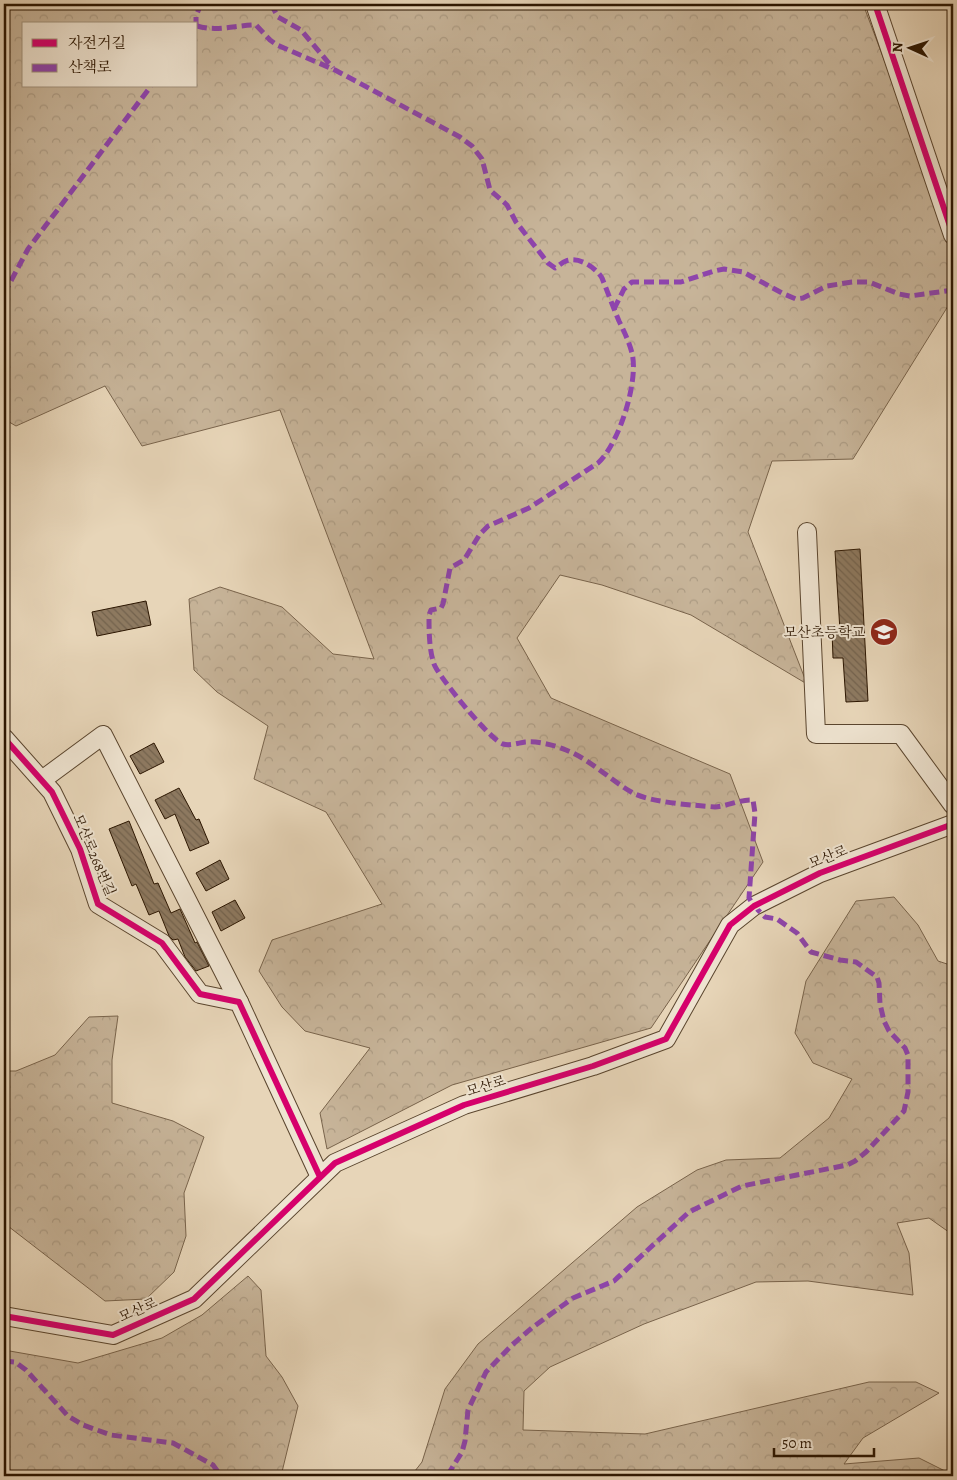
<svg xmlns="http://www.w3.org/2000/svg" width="957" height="1480" font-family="Alegreya,'Noto Serif KR',serif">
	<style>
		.forest { fill: url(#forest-crowns); stroke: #79644c; fill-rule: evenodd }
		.building { fill: url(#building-back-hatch); stroke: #2b1500 }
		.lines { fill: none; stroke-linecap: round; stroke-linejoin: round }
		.minor-casing { stroke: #5a452e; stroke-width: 20 }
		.minor { stroke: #efe4d1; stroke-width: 18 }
		.quiet { stroke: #8e44ad; stroke-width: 5; stroke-dasharray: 10 5; stroke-linecap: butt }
		.cycleway-casing { stroke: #efe4d1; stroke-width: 9 }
		.cycleway { stroke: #d6006c; stroke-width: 6 }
		.labels { text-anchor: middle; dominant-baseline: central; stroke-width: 4; stroke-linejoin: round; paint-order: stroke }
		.poi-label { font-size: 14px; fill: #2b1500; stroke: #efe4d1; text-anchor: end }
		.street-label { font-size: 14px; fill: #2b1500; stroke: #efe4d1 }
	</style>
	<defs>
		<pattern id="forest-crowns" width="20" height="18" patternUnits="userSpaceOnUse" patternTransform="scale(1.25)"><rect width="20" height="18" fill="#c7b499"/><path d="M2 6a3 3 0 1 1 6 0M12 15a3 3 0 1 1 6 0" fill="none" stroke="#ab9a82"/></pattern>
		<pattern id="building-back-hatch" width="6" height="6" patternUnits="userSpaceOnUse" patternTransform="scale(1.25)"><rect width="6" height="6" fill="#8d7960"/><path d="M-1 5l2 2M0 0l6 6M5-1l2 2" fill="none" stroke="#73624d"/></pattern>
	</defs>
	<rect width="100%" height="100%" fill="#e7d5b8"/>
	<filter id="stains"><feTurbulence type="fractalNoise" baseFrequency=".004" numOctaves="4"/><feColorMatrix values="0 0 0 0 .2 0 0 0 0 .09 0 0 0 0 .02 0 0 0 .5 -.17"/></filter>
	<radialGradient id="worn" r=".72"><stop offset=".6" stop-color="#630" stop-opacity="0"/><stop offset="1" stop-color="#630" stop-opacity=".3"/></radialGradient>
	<!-- forest -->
	<g class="forest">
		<path d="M4,4H863L953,242V298L853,459L772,461L748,532L807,684L691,615L602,585L560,575L517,638L551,698L730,774L763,862L651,1028L452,1085L327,1149L320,1113L370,1048L305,1031L282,1007L259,971L272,940L382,904L326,812L254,779L268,726L217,692L194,670L189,599L220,587L282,607L333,654L374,659L280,410L142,446L105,386L16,426L4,419ZM24,24H196V86H24Z"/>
		<polygon points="894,897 918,925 938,961 953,966 953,1235 929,1218 897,1223 909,1253 913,1295 808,1281 756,1282 644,1324 550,1367 524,1391 523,1430 645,1434 869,1382 916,1382 939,1393 863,1438 844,1464 919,1458 953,1475 953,1476 411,1476 422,1462 445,1389 478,1344 637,1207 697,1170 726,1160 780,1158 829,1118 852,1079 813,1063 795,1033 806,981 856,901"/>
		<polygon points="118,1016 112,1060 112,1103 173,1121 204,1137 184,1193 186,1236 174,1272 146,1299 105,1301 4,1223 4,1071 16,1071 55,1055 89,1017"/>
		<polygon points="248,1276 261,1290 266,1356 282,1377 298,1406 281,1476 4,1476 4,1350 78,1363 162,1338 202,1315"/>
	</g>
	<!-- building -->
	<g class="building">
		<polygon points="860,549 868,701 846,702 843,658 833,658 832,631 840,631 835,551"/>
		<polygon points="146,601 151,625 97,636 92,612"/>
		<polygon points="154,743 164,762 140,774 130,756"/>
		<polygon points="179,788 196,820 199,819 209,843 190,851 175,814 165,819 155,800"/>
		<polygon points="129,821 154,884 158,883 171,913 180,909 195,943 197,942 209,966 196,971 185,957 178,939 173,940 169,936 159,911 149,915 136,884 132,886 109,829"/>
		<polygon points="220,860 229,879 206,891 196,873"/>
		<polygon points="235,900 245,918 221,931 212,912"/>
	</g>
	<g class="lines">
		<defs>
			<g id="minor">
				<polyline points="875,4 953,235"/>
				<polyline points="807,532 816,734 901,734 953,805"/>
				<polyline points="4,738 52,792 80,849 98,904 162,943 200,994 239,1002 320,1177"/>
				<polyline points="42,780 103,735 239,1002"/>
				<polyline points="4,1316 113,1335 194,1299 335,1163 464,1105 593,1066 666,1039 730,925 754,906 820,873 953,824"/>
			</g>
		</defs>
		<!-- minor casing -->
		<use href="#minor" class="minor-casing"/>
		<!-- minor -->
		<use href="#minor" class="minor"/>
		<!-- quiet -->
		<g class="quiet">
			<polyline points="271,4 278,17 301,30 333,68"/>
			<path d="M197,26C217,32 236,25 256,25L270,40L277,45L335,70L460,137L472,146L482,159L490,190L507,205L516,222L548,263L555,268C559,266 562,262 566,261C579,256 596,268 602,278C608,293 613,307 619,321C624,331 629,342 632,353C639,381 619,444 598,463L529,508L488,526L480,534L464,560L450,568L443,604L441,608L431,610L429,615C429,631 429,649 434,664C438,676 491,741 503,744C510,746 518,743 525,742C538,741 554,745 566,750C591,760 610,780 633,793C653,803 693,805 715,807C728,806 741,799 753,800L755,813L749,898L754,906L765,917L777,919L797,933L811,952L840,960L856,962L877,977L879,983L880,1004L884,1021L889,1031L905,1048L908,1055V1092L904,1111L866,1152L855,1161L847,1165L742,1186L689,1212L614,1281L573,1298L533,1327L512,1345L486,1372L468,1410L465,1441L462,1452L447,1476"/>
			<polyline points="196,27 196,16 201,4"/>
			<polyline points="4,294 28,249 151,86"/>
			<polyline points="614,309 624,289 632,282 681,282 714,271 724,269 743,272 784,294 796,299 803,298 827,286 852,282 869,282 899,294 910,296 953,290"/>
			<polyline points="4,1361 15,1362 26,1370 68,1416 83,1425 111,1435 173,1443 213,1465 221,1476"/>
		</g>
		<defs>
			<g id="cycleway">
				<polyline points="875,4 953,235"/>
				<polyline points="4,738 52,792 80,849 98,904 162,943 200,994 239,1002 320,1177"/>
				<polyline points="4,1316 113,1335 194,1299 335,1163 464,1105 593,1066 666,1039 730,925 754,906 820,873 953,824"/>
			</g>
		</defs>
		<!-- cycleway casing -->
		<use href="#cycleway" class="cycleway-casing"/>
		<!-- cycleway -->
		<use href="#cycleway" class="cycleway"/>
	</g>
	<!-- icons -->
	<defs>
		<symbol id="school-disc" viewBox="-11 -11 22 22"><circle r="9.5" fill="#8f2418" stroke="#efe4d1"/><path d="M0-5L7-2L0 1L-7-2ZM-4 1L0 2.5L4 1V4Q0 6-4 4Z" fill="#fff"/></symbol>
	</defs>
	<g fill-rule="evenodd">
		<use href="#school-disc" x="868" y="616" width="32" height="32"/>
	</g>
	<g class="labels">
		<!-- poi labels -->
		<g class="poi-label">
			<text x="865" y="632">모산초등학교</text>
		</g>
		<!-- street labels -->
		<g class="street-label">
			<text transform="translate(94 855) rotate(67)">모산로268번길</text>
			<text transform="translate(828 857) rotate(-22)">모산로</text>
			<text transform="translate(486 1086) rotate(-17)">모산로</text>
			<text transform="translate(138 1310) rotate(-24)">모산로</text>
		</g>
	</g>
	<!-- margin -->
	<rect width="957" height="1480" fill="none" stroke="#e7d5b8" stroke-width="20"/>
	<rect x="5" y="5" width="947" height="1470" fill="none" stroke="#2b1500" stroke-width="2.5"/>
	<rect x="10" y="10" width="937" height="1460" fill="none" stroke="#2b1500"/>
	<!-- legend -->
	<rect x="22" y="22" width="175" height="65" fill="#efe4d1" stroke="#a1917d"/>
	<rect x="32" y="39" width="25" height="8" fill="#d6006c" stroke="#a1917d"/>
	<text x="68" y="48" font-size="15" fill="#2b1500">자전거길</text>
	<rect x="32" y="64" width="25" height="8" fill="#8e44ad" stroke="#a1917d"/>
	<text x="68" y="72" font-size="15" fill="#2b1500">산책로</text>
	<!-- north arrow -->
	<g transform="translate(910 48) rotate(273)" stroke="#efe4d1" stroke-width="4" paint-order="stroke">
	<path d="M0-4L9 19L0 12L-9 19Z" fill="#2b1500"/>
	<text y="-8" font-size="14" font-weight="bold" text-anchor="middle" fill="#2b1500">N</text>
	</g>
	<!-- scale -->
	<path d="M774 1448v8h100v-8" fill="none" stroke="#2b1500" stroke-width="2.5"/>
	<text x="782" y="1448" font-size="15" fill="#2b1500" stroke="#efe4d1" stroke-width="4" paint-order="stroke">50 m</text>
	<rect width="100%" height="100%" filter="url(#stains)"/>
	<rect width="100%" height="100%" fill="url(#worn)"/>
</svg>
